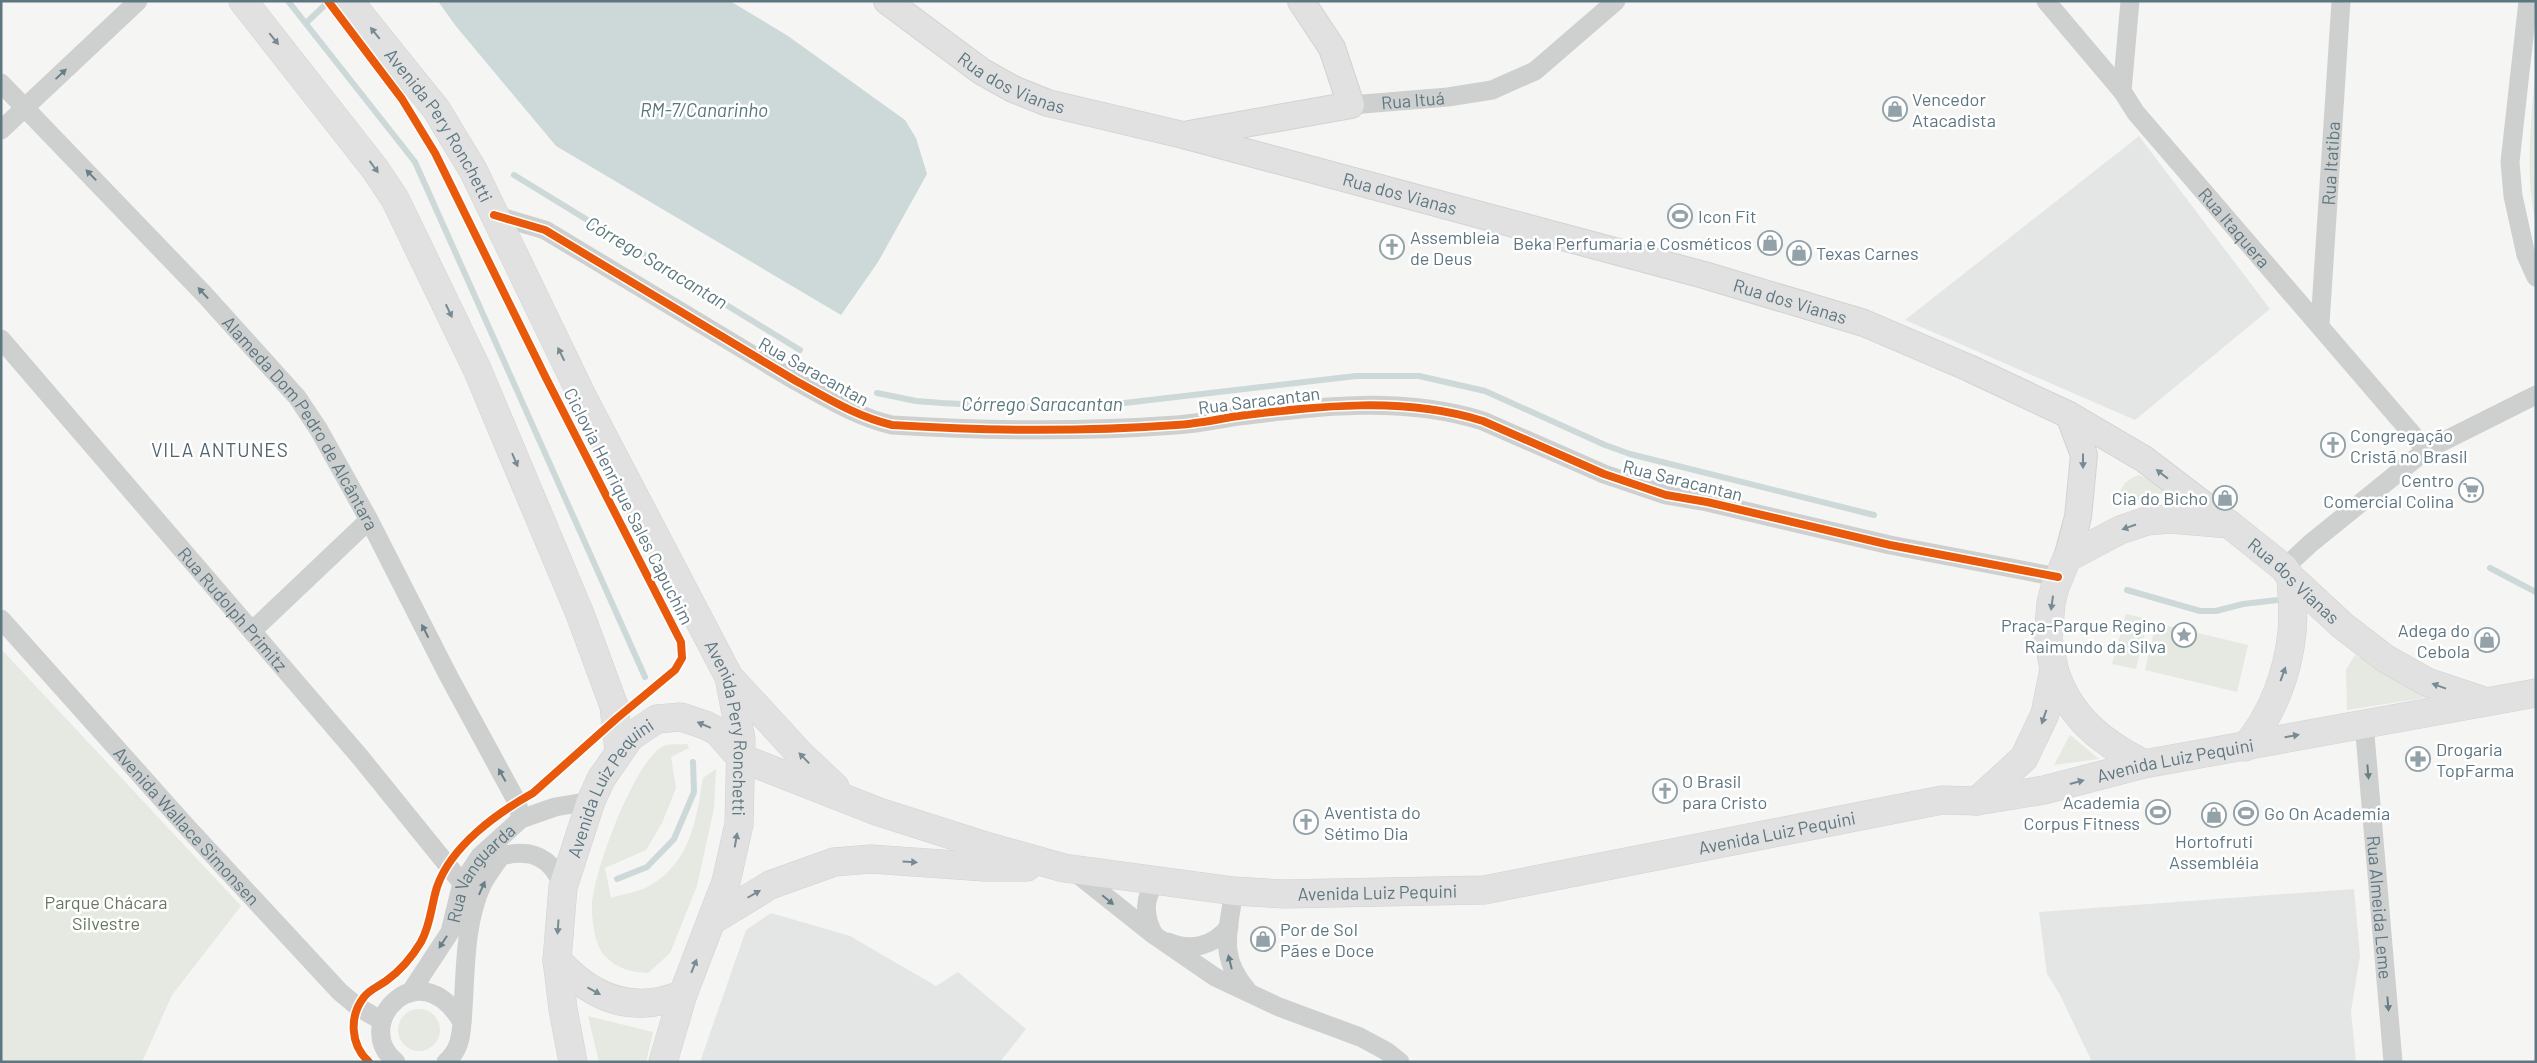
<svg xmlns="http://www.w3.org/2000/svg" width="2537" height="1063" font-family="Barlow,sans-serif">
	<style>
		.built { fill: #e4e6e6 }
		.green { fill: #e5e9e1 }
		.water { fill: #cdd8d9 }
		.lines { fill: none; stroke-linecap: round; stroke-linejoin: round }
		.stream { stroke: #cdd8d9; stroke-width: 6 }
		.secondary-casing { stroke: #d1d3d3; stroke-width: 28 }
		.primary-casing { stroke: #d0d2d2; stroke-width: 29 }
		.street { stroke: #ced0d0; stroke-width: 19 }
		.secondary { stroke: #e1e1e2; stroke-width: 26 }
		.primary { stroke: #e1e1e2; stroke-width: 28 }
		.cycleway-casing { stroke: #fff; stroke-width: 11 }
		.cycleway { stroke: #e8590c; stroke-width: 8 }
		.oneway { fill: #788b94 }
		.oneway2 { fill: #697f88 }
		.labels { text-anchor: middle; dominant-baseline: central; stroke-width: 5; stroke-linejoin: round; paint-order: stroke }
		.street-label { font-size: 18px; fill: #5e7680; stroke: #fff }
		.poi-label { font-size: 18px; fill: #5e7680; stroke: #fff; text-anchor: start }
		.park-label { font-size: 18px; fill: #66785e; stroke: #fff }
		.water-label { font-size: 19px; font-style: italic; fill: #59777c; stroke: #fff }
		.neighbourhood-label { font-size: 19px; letter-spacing: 1px; fill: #51636b; stroke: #fff }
	</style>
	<rect width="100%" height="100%" fill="#f5f5f3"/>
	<!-- built -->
	<g class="built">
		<polygon points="2139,136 2270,309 2135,420 1905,320"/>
		<polygon points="2354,889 2360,956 2351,1011 2356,1062 2092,1062 2060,995 2047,974 2039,912"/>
		<polygon points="771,913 850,936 936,986 958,972 1026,1029 1000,1062 700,1062 746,930"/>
	</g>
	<!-- green -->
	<g class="green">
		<path d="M2536,63V222C2524,178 2532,109 2536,63Z"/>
		<path d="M2139,475L2173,492L2152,495L2116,507C2121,490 2121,481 2139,475Z"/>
		<polygon points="2126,614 2148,619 2136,669 2112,664"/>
		<polygon points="2156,623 2248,645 2237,692 2145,670"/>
		<polygon points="1,649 241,906 172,995 142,1062 1,1062"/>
		<polygon points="2355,655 2396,678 2436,696 2347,710 2346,670"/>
		<polygon points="2070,735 2099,759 2054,765"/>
		<path d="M687,744L689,748L671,757L676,788L662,823L646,850L605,868L611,898C623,894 640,892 651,885C691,861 696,820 703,778L716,769L714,808L697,886L670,953L648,973C631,972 618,969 606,957C595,947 592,922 592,907C592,876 635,758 664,746C670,743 681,745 687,744Z"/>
		<circle cx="419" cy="1030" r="21"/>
		<polygon points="588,1016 653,1032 646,1062 599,1062"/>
	</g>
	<!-- water -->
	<polygon class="water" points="438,1 730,1 788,36 905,120 916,138 927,174 878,262 841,315 556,146 455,25"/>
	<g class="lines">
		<!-- stream -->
		<g class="stream">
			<polyline points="288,1 415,162 645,677"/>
			<polyline points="306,23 325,5"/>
			<polyline points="514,175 800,350"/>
			<polyline points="877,393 916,401 942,403 1025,407 1099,406 1356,376 1419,376 1485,391 1605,445 1630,454 1874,515"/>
			<polyline points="2490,568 2536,592"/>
			<polyline points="2127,590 2200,611 2216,611 2243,604 2278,600"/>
			<polyline points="617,879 647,867 674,839 694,792 693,762"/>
		</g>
		<defs>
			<g id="secondary">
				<path id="s9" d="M887,1L981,71L1013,89L1048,103L1183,135L1704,275L1864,323L1969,368L2069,415L2144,459L2229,524"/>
				<polyline points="1189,134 1351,105 1332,48 1301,1"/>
				<polyline points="2067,558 2078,517 2084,455 2069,415"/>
			</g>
			<g id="primary">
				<polyline points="243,1 375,169 395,199 477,369 580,614 614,706 619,750"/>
				<path id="s10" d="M349,1L436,109L473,170L583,398L729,677L741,739L739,824L726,882L683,994L663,1062"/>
				<path d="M2054,669C2068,716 2101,742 2144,764"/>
				<polyline points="729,677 801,755 835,787"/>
				<path d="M2245,747C2272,716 2288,673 2292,632C2294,614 2292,596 2291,578"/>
				<path id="s11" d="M1977,801L2024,758L2045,714L2054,669L2048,638L2051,603L2055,587L2067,558L2120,530L2147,521L2170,519L2229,524L2284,568L2291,578L2343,626L2386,659L2427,682L2481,700"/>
				<polyline points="713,920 770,885 834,862 871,859 984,867 1027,867"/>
				<path d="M557,960C592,999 634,1015 683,994"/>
				<path id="s12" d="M573,1062L563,1009L557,960L563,887L591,801L601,779L630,737L657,719L681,717L705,725L717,731L740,757L749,761L879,812L989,847L1064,868L1234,891L1284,894L1484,890L1942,800L1977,801L2044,790L2144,764L2536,693"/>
			</g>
		</defs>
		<!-- secondary casing -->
		<use href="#secondary" class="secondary-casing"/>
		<!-- primary casing -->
		<use href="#primary" class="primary-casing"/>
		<!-- street -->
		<g class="street">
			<path id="s1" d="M2046,1L2122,91L2136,113L2426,450"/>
			<polyline points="2528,1 2510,162 2513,196 2526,255 2536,277"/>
			<path id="s2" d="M1,83L204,294L297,397L319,430L369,520L448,675L517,802L521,819"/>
			<polyline points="2122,91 2130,1"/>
			<path id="s3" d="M1351,105L1448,97L1492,90L1535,71L1616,1"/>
			<polyline points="1,130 138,1"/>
			<path d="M494,215L545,230L796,381C827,398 857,417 892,425C987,431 1081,432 1176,425C1197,424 1218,419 1239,416C1321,406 1403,396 1483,421L1604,474L1666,495L1707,502L1890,545L2058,577"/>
			<path id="s4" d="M2320,324L2341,1"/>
			<path id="s5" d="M1,339L360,757L462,883"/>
			<polyline points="2284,568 2311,543 2426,450 2536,395"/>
			<path id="s6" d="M1,619L186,826L340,992L358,1007L382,1021"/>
			<polyline points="252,631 369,520"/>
			<path id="s7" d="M2364,723L2393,1062"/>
			<polyline points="1071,869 1154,935 1215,977 1279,1007 1360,1037 1386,1051 1400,1062"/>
			<path d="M1234,891C1228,932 1218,956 1247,990"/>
			<path d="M1154,935C1144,916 1143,899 1156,882"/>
			<path d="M1168,942C1191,952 1213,946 1229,927"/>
			<path id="s8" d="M410,993L450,932L462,883L480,856L521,819L555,807L591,801"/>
			<path d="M462,1022C466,978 463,926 482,885C487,875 495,865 501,856C532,848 552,858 563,887"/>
			<path d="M396,1062C350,1026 418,948 462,1022C461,1037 459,1051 446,1062"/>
		</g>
		<!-- secondary -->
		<use href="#secondary" class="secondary"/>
		<!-- primary -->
		<use href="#primary" class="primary"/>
		<defs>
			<g id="cycleway">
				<path d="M328,1L402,99L435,153L546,378L681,642L682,658L675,670L616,719L533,793C497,813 451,846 437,887C431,906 431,924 421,942C412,957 400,971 386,981C379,986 369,990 364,997C349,1016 350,1045 369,1062"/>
				<path d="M494,215L545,230L796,381C827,398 857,417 892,425C987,431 1081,432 1176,425C1197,424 1218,419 1239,416C1321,406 1403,396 1483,421L1604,474L1666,495L1707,502L1890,545L2058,577"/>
			</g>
		</defs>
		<!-- cycleway casing -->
		<use href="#cycleway" class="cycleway-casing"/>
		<!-- cycleway -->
		<use href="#cycleway" class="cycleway"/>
	</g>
	<!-- one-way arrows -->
	<defs><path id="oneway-solid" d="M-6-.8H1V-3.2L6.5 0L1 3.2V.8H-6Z" transform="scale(1.25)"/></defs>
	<g class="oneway">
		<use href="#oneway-solid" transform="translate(375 33) rotate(-129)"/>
		<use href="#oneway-solid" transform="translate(274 39) rotate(51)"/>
		<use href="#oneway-solid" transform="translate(374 167) rotate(54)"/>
		<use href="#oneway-solid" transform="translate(449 311) rotate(65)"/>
		<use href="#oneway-solid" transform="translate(561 354) rotate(-116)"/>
		<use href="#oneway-solid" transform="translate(515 460) rotate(67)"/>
		<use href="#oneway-solid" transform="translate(2083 461) rotate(90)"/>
		<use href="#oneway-solid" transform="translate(2162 474) rotate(-142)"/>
		<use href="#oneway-solid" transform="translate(2129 527) rotate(161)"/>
		<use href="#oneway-solid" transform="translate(2052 603) rotate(98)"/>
		<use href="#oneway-solid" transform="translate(2283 674) rotate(-70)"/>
		<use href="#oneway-solid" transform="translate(2439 686) rotate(-160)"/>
		<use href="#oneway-solid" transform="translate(2044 717) rotate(109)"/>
		<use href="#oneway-solid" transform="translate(704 725) rotate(-157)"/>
		<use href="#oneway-solid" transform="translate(2292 736) rotate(-10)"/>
		<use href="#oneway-solid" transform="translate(804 758) rotate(-134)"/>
		<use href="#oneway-solid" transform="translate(2077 782) rotate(-15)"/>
		<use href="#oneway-solid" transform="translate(736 840) rotate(-80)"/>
		<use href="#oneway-solid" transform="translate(910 862) rotate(4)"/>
		<use href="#oneway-solid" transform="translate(754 894) rotate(-30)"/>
		<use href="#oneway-solid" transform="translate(558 927) rotate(94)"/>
		<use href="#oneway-solid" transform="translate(694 966) rotate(-68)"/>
		<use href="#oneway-solid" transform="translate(594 991) rotate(29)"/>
	</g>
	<g class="oneway2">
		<use href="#oneway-solid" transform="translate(61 74) rotate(-43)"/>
		<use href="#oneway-solid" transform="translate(91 175) rotate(-134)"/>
		<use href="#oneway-solid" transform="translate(203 293) rotate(-133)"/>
		<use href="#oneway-solid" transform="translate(425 631) rotate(-117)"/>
		<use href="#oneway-solid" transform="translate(2368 772) rotate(85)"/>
		<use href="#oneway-solid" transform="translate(502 775) rotate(-119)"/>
		<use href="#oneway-solid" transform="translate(482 888) rotate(-66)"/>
		<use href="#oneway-solid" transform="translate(1108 900) rotate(39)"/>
		<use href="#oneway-solid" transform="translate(443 942) rotate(123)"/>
		<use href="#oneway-solid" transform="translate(1230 962) rotate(-104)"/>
		<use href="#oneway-solid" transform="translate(2388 1004) rotate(85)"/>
	</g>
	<!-- icons -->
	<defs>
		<symbol id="shop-ring" viewBox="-11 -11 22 22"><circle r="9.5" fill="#fff" stroke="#93a2a8" stroke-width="1.5"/><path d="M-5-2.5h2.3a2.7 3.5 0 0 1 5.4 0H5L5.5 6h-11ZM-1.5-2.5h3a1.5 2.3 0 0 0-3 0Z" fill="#93a2a8"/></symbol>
		<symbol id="stadium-ring" viewBox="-11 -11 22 22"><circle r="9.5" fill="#fff" stroke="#93a2a8" stroke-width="1.5"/><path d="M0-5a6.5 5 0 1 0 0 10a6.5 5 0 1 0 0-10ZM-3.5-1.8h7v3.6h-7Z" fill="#93a2a8"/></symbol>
		<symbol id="church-ring" viewBox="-11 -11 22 22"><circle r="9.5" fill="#fff" stroke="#93a2a8" stroke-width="1.5"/><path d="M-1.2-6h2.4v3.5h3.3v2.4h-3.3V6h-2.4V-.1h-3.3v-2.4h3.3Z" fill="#93a2a8"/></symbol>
		<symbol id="supermarket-ring" viewBox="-11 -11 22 22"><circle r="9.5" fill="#fff" stroke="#93a2a8" stroke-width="1.5"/><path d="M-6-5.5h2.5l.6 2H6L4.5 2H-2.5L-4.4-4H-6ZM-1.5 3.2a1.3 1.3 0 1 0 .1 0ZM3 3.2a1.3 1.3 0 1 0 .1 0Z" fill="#93a2a8"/></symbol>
		<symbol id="sight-ring" viewBox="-11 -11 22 22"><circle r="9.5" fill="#fff" stroke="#93a2a8" stroke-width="1.5"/><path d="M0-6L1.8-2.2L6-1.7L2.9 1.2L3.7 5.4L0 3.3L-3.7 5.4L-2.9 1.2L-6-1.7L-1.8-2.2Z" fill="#93a2a8"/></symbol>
		<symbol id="pharmacy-ring" viewBox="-11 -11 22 22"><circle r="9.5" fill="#fff" stroke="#93a2a8" stroke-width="1.5"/><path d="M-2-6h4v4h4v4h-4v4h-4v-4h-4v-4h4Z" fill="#93a2a8"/></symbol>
	</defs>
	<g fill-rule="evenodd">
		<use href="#shop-ring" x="1881" y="95" width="28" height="28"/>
		<use href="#stadium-ring" x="1666" y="202" width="28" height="28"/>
		<use href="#shop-ring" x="1756" y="229" width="28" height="28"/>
		<use href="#church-ring" x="1378" y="233" width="28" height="28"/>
		<use href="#shop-ring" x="1785" y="239" width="28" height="28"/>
		<use href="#church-ring" x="2319" y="431" width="28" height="28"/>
		<use href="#supermarket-ring" x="2457" y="476" width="28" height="28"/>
		<use href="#shop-ring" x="2211" y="484" width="28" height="28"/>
		<use href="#sight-ring" x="2170" y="621" width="28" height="28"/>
		<use href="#shop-ring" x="2473" y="626" width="28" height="28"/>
		<use href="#pharmacy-ring" x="2404" y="745" width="28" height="28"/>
		<use href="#church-ring" x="1651" y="777" width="28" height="28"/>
		<use href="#stadium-ring" x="2144" y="798" width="28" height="28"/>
		<use href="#stadium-ring" x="2232" y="799" width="28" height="28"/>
		<use href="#shop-ring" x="2200" y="801" width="28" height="28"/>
		<use href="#church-ring" x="1292" y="808" width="28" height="28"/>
		<use href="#shop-ring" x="1249" y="925" width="28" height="28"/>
	</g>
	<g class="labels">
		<!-- street labels -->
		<g class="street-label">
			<text stroke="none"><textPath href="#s9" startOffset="150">Rua dos Vianas</textPath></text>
			<text stroke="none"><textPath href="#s3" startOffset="62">Rua Ituá</textPath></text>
			<text stroke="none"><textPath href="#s10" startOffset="154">Avenida Pery Ronchetti</textPath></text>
			<text stroke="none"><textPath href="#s4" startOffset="161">Rua Itatiba</textPath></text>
			<text stroke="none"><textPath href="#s9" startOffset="555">Rua dos Vianas</textPath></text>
			<text stroke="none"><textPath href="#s1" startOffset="295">Rua Itaquera</textPath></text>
			<text stroke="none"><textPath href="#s9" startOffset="960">Rua dos Vianas</textPath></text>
			<text transform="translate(814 371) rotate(29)">Rua Saracantan</text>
			<text transform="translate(1259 400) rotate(-7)">Rua Saracantan</text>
			<text stroke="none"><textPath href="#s2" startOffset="455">Alameda Dom Pedro de Alcântara</textPath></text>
			<text transform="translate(1683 480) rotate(14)">Rua Saracantan</text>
			<text transform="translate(629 506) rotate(63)">Ciclovia Henrique Sales Capuchim</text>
			<text stroke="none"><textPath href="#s11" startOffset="530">Rua dos Vianas</textPath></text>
			<text stroke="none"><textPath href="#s5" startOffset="356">Rua Rudolph Primitz</textPath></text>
			<text stroke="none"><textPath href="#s10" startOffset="828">Avenida Pery Ronchetti</textPath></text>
			<text stroke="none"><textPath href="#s12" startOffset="1941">Avenida Luiz Pequini</textPath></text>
			<text stroke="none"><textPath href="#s12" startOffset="288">Avenida Luiz Pequini</textPath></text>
			<text stroke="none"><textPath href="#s6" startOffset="278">Avenida Wallace Simonsen</textPath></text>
			<text stroke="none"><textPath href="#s12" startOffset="1535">Avenida Luiz Pequini</textPath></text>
			<text stroke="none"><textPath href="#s8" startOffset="141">Rua Vanguarda</textPath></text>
			<text stroke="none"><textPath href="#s12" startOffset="1130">Avenida Luiz Pequini</textPath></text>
			<text stroke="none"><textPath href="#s7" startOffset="185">Rua Almeida Leme</textPath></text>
		</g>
		<!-- poi labels -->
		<g class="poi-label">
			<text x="1912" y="99">Vencedor<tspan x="1912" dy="21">Atacadista</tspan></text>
			<text x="1698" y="216">Icon Fit</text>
			<text x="1410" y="237">Assembleia<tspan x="1410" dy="21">de Deus</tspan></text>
			<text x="1752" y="243" text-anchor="end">Beka Perfumaria e Cosméticos</text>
			<text x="1816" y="253">Texas Carnes</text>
			<text x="2350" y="435">Congregação<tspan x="2350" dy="21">Cristã no Brasil</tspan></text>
			<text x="2454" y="480" text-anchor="end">Centro<tspan x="2454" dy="21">Comercial Colina</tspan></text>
			<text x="2208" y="498" text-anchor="end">Cia do Bicho</text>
			<text x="2166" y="625" text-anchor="end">Praça-Parque Regino<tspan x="2166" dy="21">Raimundo da Silva</tspan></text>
			<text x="2470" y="630" text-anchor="end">Adega do<tspan x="2470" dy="21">Cebola</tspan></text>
			<text x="2436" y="749">Drogaria<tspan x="2436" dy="21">TopFarma</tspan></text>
			<text x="1682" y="781">O Brasil<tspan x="1682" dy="21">para Cristo</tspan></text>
			<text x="2140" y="802" text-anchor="end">Academia<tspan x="2140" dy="21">Corpus Fitness</tspan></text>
			<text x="1324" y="812">Aventista do<tspan x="1324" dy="21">Sétimo Dia</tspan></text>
			<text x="2264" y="813">Go On Academia</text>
			<text x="2214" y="841" text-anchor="middle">Hortofruti<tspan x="2214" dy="21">Assembléia</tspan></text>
			<text x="1280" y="929">Por de Sol<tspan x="1280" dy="21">Pães e Doce</tspan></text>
		</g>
		<!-- park labels -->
		<g class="park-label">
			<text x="106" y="902">Parque Chácara<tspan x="106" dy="21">Silvestre</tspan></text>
		</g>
		<!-- water labels -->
		<g class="water-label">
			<text x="704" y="109">RM-7/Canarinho</text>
			<text transform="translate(657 262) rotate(31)">Córrego Saracantan</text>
			<text x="1042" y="403">Córrego Saracantan</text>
		</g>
		<!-- neighbourhood labels -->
		<g class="neighbourhood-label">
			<text x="220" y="449">VILA ANTUNES</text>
		</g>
	</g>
	<!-- border -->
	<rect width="2537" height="1063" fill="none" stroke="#5e7680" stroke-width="5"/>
</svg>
